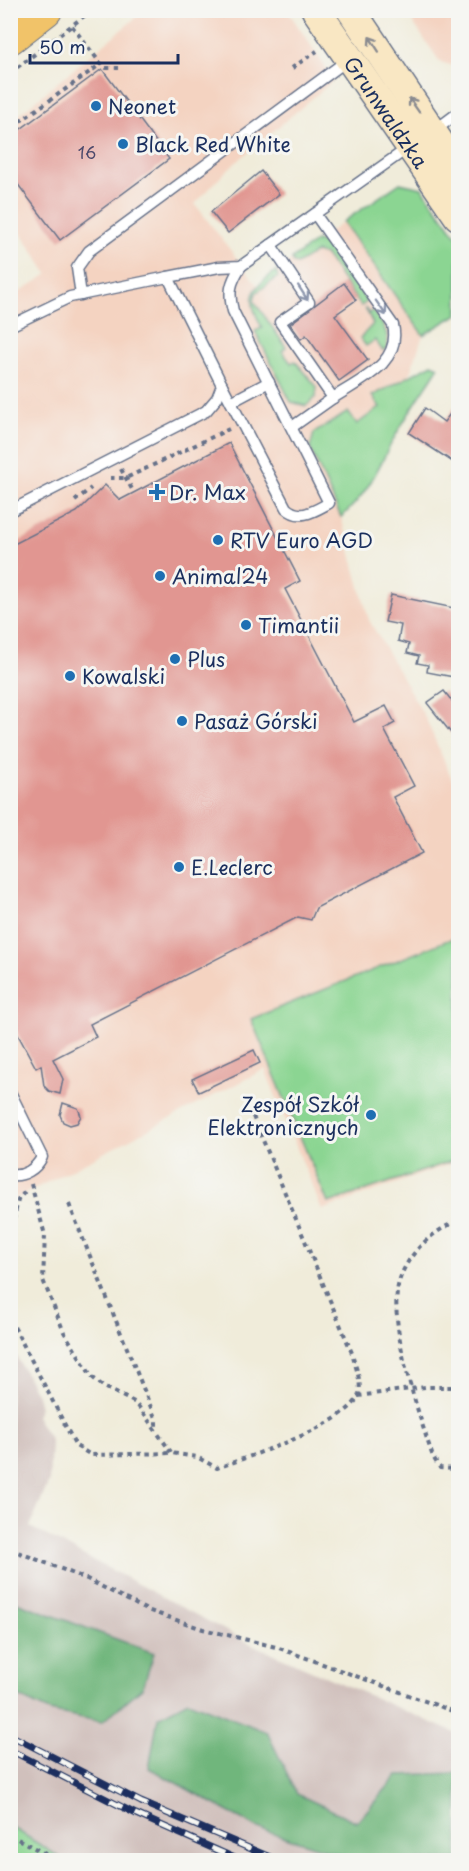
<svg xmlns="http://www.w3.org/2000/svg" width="469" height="1871" font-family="'Playpen Sans',sans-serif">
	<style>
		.built { fill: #f4d3c1 }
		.industrial { fill: #d0c0bc }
		.green { fill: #8bd592; stroke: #538278; stroke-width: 1.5 }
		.forest { fill: #70b67c; stroke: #46726d; stroke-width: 1.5 }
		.building { fill: #e19691 }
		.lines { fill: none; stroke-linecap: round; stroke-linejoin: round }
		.lane-casing { stroke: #667189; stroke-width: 13 }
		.secondary-casing { stroke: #667189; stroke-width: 31 }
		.primary-casing { stroke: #667189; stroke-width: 34 }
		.path { stroke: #667189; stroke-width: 4; stroke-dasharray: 4.5 4.5; stroke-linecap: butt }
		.lane { stroke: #fff; stroke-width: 10 }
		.secondary { stroke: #f9e7c3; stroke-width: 28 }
		.primary { stroke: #f1c369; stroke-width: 32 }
		.rail-casing { stroke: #1b2f5e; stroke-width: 7 }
		.rail { stroke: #f6f6f2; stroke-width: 4.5; stroke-dasharray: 14; stroke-linecap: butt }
		.oneway { stroke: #8a8b90 }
		.oneway2 { stroke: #8d97ae }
		.poi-dot { fill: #1f6fb2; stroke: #f6f6f2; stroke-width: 2 }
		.labels { text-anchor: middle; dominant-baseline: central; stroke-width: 6; stroke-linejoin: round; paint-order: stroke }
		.number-label { font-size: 16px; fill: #4c496b }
		.poi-label { font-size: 20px; fill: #1b2f5e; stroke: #f6f6f2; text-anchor: start }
		.street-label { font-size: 20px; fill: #1b2f5e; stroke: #f6f6f2 }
	</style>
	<rect width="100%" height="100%" fill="#f6f6f2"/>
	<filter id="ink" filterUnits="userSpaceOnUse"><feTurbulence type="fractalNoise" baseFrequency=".0167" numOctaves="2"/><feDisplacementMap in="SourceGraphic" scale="12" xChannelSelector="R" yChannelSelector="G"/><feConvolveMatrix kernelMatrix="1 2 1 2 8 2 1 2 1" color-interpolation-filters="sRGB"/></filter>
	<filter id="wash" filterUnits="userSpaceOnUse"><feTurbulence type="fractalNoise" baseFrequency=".008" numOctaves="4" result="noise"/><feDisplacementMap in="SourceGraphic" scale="24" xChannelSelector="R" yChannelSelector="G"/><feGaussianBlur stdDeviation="1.35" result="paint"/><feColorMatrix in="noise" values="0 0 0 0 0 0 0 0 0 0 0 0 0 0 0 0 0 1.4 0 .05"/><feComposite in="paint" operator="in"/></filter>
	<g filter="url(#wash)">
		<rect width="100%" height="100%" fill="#f0ecda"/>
		<!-- built -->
		<g class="built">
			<polygon points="144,11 288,11 334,80 227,170 195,204 258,286 343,222 423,335 409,376 372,396 380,407 356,424 348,413 310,448 341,517 369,620 426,719 458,793 458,1161 322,1210 265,1069 11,1201 10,298 48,274 11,218 11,121"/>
			<polygon points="405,11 458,11 458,67 440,62"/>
		</g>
		<!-- industrial -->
		<polygon class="industrial" points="10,1344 37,1395 40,1407 36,1416 51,1441 49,1481 30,1527 251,1644 458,1734 458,1860 64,1860 11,1826"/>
		<!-- green -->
		<g class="green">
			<polygon points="400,183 422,188 458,238 458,314 423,335 343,222"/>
			<path d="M316,241C332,242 358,288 367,302L361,306L325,255L316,252L297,264L293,263L292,259Z"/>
			<path d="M276,271L278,277L256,293L254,301L286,347L282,351L291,363L295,361L317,387L316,397L306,406L291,402L255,331L262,328C247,297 248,292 276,271Z"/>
			<path d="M365,308L369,313L373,310C382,323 391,334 386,350H382L375,340L366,346L360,338L373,324Z"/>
			<path d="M432,364L439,367C423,392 406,416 392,442C376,472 368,494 341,517L310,448L314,433L348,412L357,424L380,407L372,396Z"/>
			<polygon points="458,936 458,1159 328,1203 251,1019"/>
			<polygon points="10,1826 64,1860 11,1860"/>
		</g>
		<!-- forest -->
		<g class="forest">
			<polygon points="11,1600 154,1653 143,1687 102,1722 49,1711 11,1693"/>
			<polygon points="188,1701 267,1732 297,1794 357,1822 398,1775 458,1773 458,1860 357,1860 258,1828 149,1768 158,1717"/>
		</g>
		<g id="blocks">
			<!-- building -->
			<g class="building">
				<polygon points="102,69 169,159 60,240 10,174 10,137"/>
				<polygon points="261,171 279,194 228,233 211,212"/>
				<polygon points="344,283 356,300 335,315 368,360 339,381 306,335 301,339 290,324"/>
				<polygon points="459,402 459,466 409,433 425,408 444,422"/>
				<polygon points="229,443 300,581 285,589 354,722 386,706 395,723 384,729 414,786 393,797 422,853 316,908 311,920 298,917 90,1024 96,1037 53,1059 63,1079 60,1094 49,1091 44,1086 41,1065 36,1068 10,1020 10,546 77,512 105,485 120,500"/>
				<polygon points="391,595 459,609 459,678 427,672 428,665 417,663 419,656 407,653 409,644 398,641 401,625 385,622"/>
				<polygon points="444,691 459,710 459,743 427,703"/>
				<polygon points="254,1050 260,1063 199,1092 192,1079"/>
				<polygon points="63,1103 78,1108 81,1116 77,1123 70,1125 63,1122 60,1115"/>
			</g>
		</g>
	</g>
	<g filter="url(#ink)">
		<use href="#blocks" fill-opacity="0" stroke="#667189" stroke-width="1.5"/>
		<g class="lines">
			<defs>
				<g id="lane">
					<polyline points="434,131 458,113"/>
					<path d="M315,214L393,325C402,364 360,380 333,398"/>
					<polyline points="271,245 309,302 280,322 333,398 292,427"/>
					<polyline points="168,277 219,267 241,266 408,148"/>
					<polyline points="81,295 77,268 89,251 349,59"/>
					<polyline points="10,326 70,297 168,277 222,385 217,398 206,411 10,511"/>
					<path d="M222,385L286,508C300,521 314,511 329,503L233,311C228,292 230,283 241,266"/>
					<polyline points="231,402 269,382"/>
					<path d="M10,1092L42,1157C36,1169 24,1177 10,1175"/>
				</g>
				<g id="secondary">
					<path id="s1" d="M316,10L458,216"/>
					<polyline points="351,10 458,170"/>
				</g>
				<polyline id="primary" points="10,38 46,10"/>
			</defs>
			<!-- lane casing -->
			<use href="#lane" class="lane-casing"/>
			<!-- secondary casing -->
			<use href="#secondary" class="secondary-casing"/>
			<!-- primary casing -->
			<use href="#primary" class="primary-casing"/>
			<!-- path -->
			<g class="path">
				<polyline points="72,26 101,64 106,68 119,68"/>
				<polyline points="292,68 317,51"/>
				<polyline points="10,73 92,10"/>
				<polyline points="10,122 22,120 101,64"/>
				<polyline points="121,469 134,493"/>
				<polyline points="110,478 126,478 229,429"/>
				<polyline points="75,501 91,488"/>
				<polyline points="31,1184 45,1235 43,1280 64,1332 92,1377 104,1387 136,1403 171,1452"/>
				<polyline points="69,1204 156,1420 156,1429"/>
				<path d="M458,1221C431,1231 404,1257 398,1286C389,1329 419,1415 433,1457L440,1468L458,1469"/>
				<polyline points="10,1238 18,1200 27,1189"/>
				<path d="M10,1319L76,1446L91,1455L171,1453L197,1457L217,1468C247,1457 351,1424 359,1394C362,1381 355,1366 352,1353L252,1114"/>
				<polyline points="358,1396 425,1387 458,1387"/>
				<polyline points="10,1549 87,1579 147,1610 203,1629 276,1647 458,1713"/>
				<polyline points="10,1835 57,1860"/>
			</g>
			<!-- lane -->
			<use href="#lane" class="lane"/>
			<!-- secondary -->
			<use href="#secondary" class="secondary"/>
			<!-- primary -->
			<use href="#primary" class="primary"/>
			<defs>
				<g id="rail">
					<polyline points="10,1735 141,1802 277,1860"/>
					<polyline points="10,1750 136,1814 239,1860"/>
				</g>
			</defs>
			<!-- rail casing -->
			<use href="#rail" class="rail-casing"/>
			<!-- rail -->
			<use href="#rail" class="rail"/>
		</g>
		<!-- one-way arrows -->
		<defs><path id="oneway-shaft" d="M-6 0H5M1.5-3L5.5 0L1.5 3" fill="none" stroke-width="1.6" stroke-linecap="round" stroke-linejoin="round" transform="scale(1.5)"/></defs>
		<g class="oneway">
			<use href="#oneway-shaft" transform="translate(374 44) rotate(-123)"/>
			<use href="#oneway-shaft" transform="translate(414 105) rotate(-125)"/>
		</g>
		<g class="oneway2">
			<use href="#oneway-shaft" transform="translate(303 293) rotate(57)"/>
			<use href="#oneway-shaft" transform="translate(381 308) rotate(55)"/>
		</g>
	</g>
	<!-- markers -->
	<g class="poi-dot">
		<circle cx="96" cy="106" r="6"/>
		<circle cx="123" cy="144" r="6"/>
		<path d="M154 483h6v6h6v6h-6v6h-6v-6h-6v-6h6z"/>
		<circle cx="218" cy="540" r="6"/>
		<circle cx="160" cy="576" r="6"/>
		<circle cx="246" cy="625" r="6"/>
		<circle cx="175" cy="659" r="6"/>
		<circle cx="70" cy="676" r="6"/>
		<circle cx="182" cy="721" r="6"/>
		<circle cx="179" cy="867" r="6"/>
		<circle cx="371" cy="1115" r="6"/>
	</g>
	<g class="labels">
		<!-- number labels -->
		<g class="number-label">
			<text x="87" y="152">16</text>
		</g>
		<!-- poi labels -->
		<g class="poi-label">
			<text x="108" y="106">Neonet</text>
			<text x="135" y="144">Black Red White</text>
			<text x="169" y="492">Dr. Max</text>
			<text x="230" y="540">RTV Euro AGD</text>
			<text x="172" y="576">Animal24</text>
			<text x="258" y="625">Timantii</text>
			<text x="187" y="659">Plus</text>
			<text x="82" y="676">Kowalski</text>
			<text x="194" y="721">Pasaż Górski</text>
			<text x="191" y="867">E.Leclerc</text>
			<text x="359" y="1104" text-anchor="end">Zespół Szkół<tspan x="359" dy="23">Elektronicznych</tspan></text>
		</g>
		<!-- street labels -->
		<g class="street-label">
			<text stroke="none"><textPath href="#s1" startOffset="124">Grunwaldzka</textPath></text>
		</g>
	</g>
	<!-- margin -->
	<rect width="469" height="1871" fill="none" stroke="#f6f6f2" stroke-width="36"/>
	<!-- scale -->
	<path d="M30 54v9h148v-9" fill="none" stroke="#1b2f5e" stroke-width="3"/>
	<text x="39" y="54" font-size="18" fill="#1b2f5e" stroke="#f6f6f2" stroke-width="4.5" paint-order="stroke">50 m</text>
</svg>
